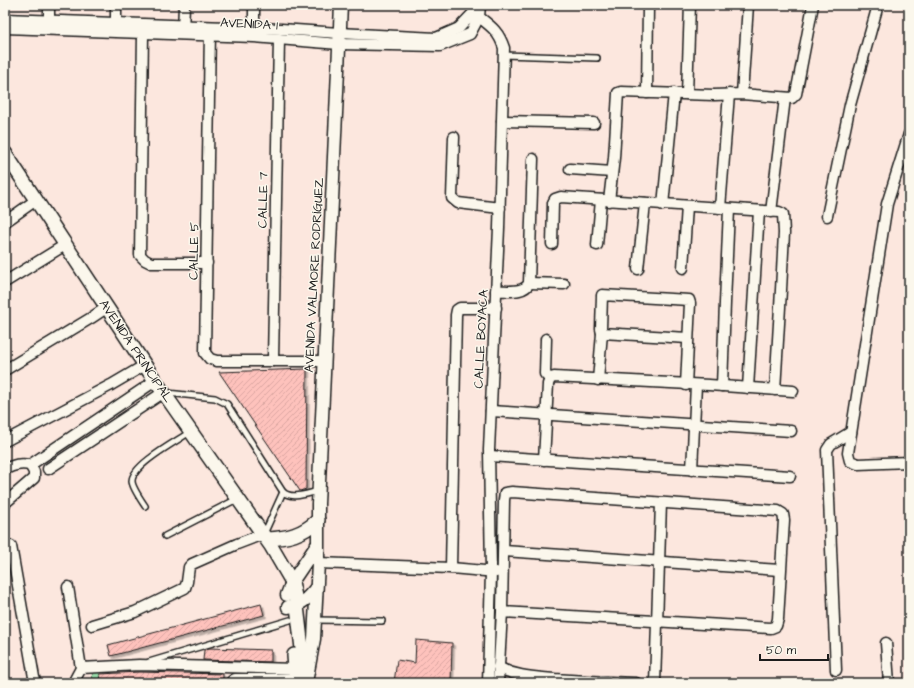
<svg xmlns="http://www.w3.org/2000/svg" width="914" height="688" font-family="'Architects Daughter',sans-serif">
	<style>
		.grass { fill: #97dba8; stroke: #5a7c62 }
		.building { fill: url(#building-hatch); stroke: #1c1c1c; filter: url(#shadow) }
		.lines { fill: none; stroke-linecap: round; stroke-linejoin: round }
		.service-casing { stroke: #1c1c1c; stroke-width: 8 }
		.minor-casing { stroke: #1c1c1c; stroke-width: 13 }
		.tertiary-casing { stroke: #1c1c1c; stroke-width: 15 }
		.secondary-casing { stroke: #1c1c1c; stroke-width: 16 }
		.service { stroke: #fbf7ec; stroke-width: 5 }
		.minor { stroke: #fbf7ec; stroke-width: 10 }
		.tertiary { stroke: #fbf7ec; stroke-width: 12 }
		.secondary { stroke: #fbf7ec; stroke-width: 13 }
		.labels { text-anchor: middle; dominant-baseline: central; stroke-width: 3; stroke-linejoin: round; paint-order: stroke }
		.street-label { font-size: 13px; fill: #1c1c1c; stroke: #fbf7ec }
	</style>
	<defs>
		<pattern id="building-hatch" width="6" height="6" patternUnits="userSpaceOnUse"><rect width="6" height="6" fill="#fec2bc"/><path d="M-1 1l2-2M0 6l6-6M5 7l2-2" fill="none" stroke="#d9a6a1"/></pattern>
		<filter id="shadow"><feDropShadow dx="2.5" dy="2.5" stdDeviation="0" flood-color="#0004"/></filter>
	</defs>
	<rect width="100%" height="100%" fill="#fce7de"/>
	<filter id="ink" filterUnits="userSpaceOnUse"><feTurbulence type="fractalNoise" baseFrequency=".025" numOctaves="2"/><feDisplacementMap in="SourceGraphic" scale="8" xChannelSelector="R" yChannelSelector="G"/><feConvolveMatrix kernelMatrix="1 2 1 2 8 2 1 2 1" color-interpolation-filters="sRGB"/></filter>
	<g filter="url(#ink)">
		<!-- grass -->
		<polygon class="grass" points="92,671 100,671 101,683 93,683"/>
		<!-- building -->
		<g class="building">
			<polygon points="307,369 306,489 300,491 219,372"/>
			<polygon points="261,604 264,615 111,656 108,645"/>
			<polygon points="416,640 452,643 451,683 394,683 397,660 415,663"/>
			<polygon points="209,648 271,650 271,662 203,660 204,650"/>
			<polygon points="139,672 223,674 223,683 101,683 100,674"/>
		</g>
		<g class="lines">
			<defs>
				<g id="service">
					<polyline points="503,55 597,58"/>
					<path d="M167,393L215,398L227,404L283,492C292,500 308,493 319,491"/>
					<path d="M145,506C141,500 132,487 132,481C132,465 177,441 190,432"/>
					<polyline points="264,534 283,492"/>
					<polyline points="165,536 237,499"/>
					<polyline points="316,620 382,621"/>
					<polyline points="149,662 290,620"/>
				</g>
				<g id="minor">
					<path d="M480,5L479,17C492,27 499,32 504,48L499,228L489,450L491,572L488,683"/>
					<polyline points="5,19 281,29 339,33 436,38 459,28 480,6"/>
					<polyline points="49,25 49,5"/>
					<polyline points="5,28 254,37 339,44 440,46 470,34 479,17"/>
					<polyline points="254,28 254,5"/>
					<polyline points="116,29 116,5"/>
					<polyline points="210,30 205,353 210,359 217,361 325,361"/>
					<polyline points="183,32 184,5"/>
					<polyline points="143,33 140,255 145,260 151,263 207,263"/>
					<polyline points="647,93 648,5"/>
					<polyline points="687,94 690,5"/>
					<polyline points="742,94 748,5"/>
					<polyline points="502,121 594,123"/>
					<polyline points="909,134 887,204 848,453 850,461 858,464 909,462"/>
					<polyline points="454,137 452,198 458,203 500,208"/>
					<polyline points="570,169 612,172"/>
					<polyline points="609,201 614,158 618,93 621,92 714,95 742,94 792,98 796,94 813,5"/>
					<polyline points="663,205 674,93"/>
					<polyline points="720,208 729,94"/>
					<polyline points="771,212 785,98"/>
					<polyline points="827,216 850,105 878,5"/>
					<polyline points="5,222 36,200"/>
					<polyline points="552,244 553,203 555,199 561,197 779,212 783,214 784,233 781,290 775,390"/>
					<polyline points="597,245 601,200"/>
					<polyline points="683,268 687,206"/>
					<polyline points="638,269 645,203"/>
					<polyline points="5,282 65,245"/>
					<polyline points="529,283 564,284"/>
					<path d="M496,291C506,290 524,294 529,283L533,159"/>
					<polyline points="546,339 545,374 550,379"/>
					<polyline points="273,361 279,39"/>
					<polyline points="5,370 91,318 106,308"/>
					<polyline points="598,380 602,333"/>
					<polyline points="686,385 690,303 689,300 602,295 601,329 602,333 688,338"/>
					<polyline points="722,386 725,303 729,209"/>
					<polyline points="748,388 759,211"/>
					<polyline points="491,411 791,431"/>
					<polyline points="5,441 111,385 145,365"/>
					<polyline points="490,456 790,476"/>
					<polyline points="544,460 548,384 550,379 554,377 709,385 793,391"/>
					<path d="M5,469C14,465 20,463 30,465L149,385L154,379"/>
					<polyline points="48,469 164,392"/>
					<polyline points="692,470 696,385"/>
					<polyline points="5,503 34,478 34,472 30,465"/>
					<polyline points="11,546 35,683"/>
					<polyline points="504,551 780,570"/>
					<polyline points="318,563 451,568 496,572"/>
					<polyline points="451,568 456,315 457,310 460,308 496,308"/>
					<polyline points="68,587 81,668 73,683"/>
					<polyline points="92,625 135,612 185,588 187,582 189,567 192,564 237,544 263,534"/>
					<polyline points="886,643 889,683"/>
					<path d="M498,667C516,677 535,677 555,679C582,681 609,682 636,683"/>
					<polyline points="81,668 139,665 296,669"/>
					<polyline points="836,670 827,450 831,444 851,432"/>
					<polyline points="232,683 232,681 235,679 296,679"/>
					<polyline points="498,683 502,612 504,500 505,493 512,492 778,511 783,514 784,520 778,619 776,626 771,628 502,612"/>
					<polyline points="655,683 661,503"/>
				</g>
				<g id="tertiary">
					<polyline points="287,595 292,582 317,545"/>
					<path d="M288,607C302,605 308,598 316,588"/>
					<polyline points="307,677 314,639 318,563 318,504 341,5"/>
				</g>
				<g id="secondary">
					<polyline points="5,153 154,379 271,546 292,582 297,606 306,683"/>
					<path d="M267,539C288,538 302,535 318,520"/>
					<polyline points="294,655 296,683"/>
				</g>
			</defs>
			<!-- service casing -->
			<use href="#service" class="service-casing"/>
			<!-- minor casing -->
			<use href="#minor" class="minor-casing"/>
			<!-- tertiary casing -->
			<use href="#tertiary" class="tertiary-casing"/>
			<!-- secondary casing -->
			<use href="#secondary" class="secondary-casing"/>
			<!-- service -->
			<use href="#service" class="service"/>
			<!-- minor -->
			<use href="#minor" class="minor"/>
			<!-- tertiary -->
			<use href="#tertiary" class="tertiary"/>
			<!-- secondary -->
			<use href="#secondary" class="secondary"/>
		</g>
	</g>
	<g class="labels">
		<!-- street labels -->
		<g class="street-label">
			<text transform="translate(249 24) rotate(3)">AVENIDA 1</text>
			<text transform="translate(263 200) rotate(-89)">CALLE 7</text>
			<text transform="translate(194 251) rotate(-89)">CALLE 5</text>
			<text transform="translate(314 275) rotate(-87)">AVENIDA VALMORE RODRÍGUEZ</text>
			<text transform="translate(481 339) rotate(-87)">CALLE BOYACA</text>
			<text transform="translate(136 351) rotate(56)">AVENIDA PRINCIPAL</text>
		</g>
	</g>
	<!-- margin -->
	<rect width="914" height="688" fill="none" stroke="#fbf7ec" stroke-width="20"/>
	<rect x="10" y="10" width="894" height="668" fill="none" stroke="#1c1c1c" stroke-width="1.5" filter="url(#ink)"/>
	<!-- scale -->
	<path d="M760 654v6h68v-6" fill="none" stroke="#1c1c1c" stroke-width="2"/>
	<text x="766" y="654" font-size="12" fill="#1c1c1c" stroke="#fbf7ec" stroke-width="3" paint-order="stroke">50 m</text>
</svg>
